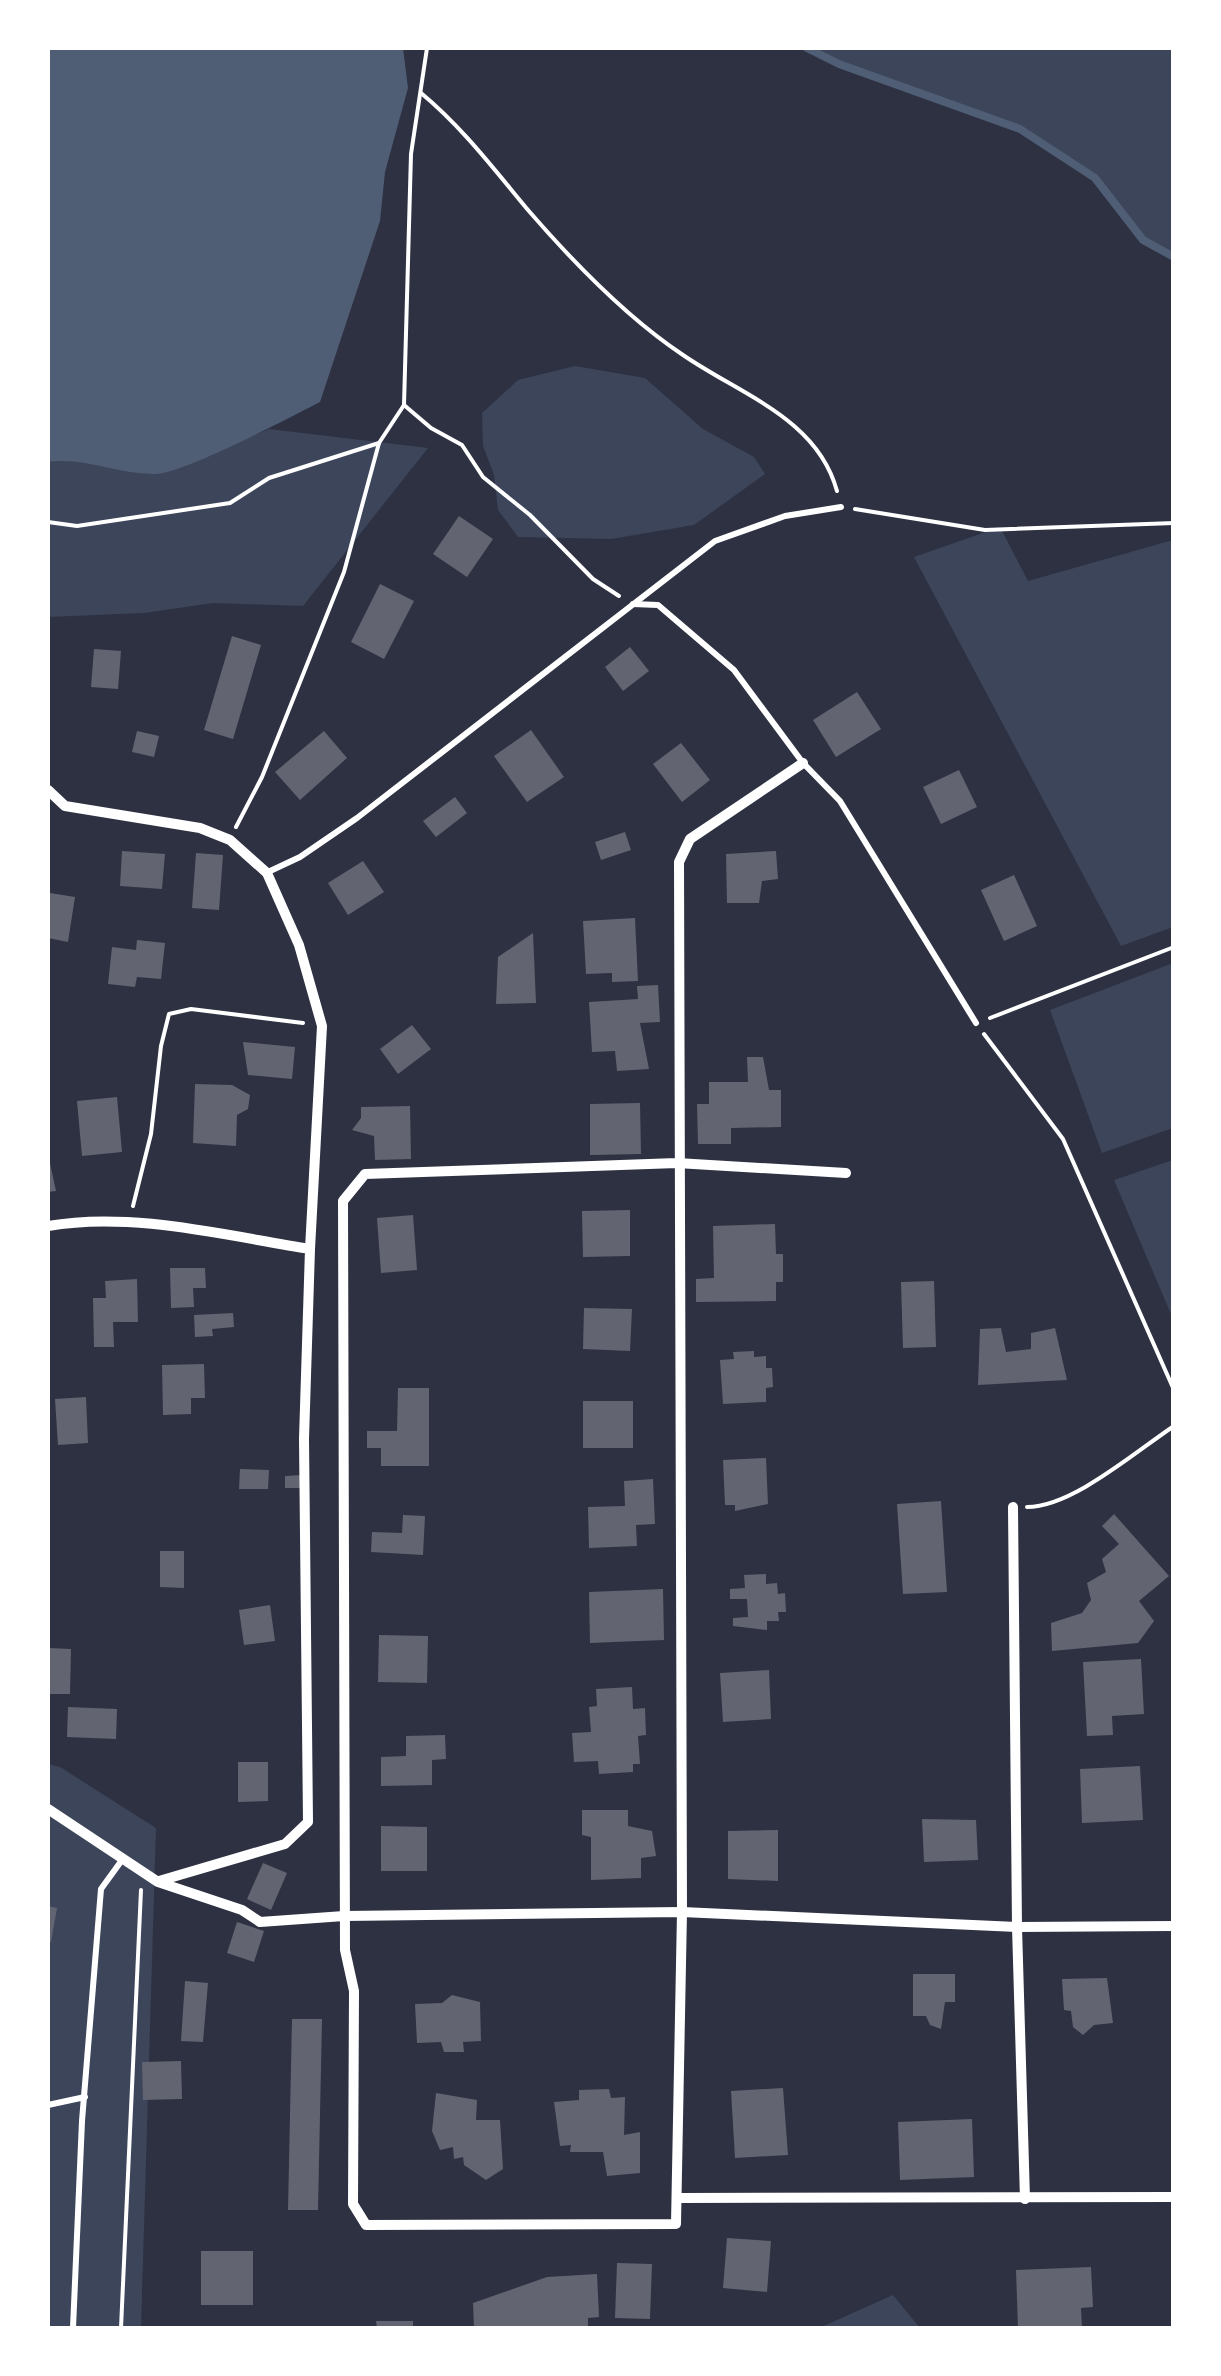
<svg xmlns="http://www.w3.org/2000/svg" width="1221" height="2376" font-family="'Sofia Sans Condensed',sans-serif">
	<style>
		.green { fill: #3c4559 }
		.water { fill: #4f5d75 }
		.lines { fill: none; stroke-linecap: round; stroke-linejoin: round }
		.stream { stroke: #4f5d75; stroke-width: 8 }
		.building { fill: #626471 }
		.path { stroke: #fff; stroke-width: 4 }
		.service { stroke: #fff; stroke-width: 6 }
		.minor { stroke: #fff; stroke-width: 10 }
	</style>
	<rect width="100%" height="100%" fill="#2d3142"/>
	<!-- green -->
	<g class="green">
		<polygon points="807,48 1173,48 1173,257 1143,240 1095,178 1020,129 839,64"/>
		<polygon points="575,366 645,378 703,429 754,457 765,474 694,525 611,539 518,537 498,510 494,475 483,446 482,413 518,380"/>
		<polygon points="269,429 428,448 303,606 213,603 144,613 48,617 48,462 75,458 158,474"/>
		<polygon points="1000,527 1028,581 1173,540 1173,927 1121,946 914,557"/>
		<polygon points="1173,963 1173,1128 1102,1153 1050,1010"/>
		<polygon points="1173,1160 1174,1160 1173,1319 1114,1180"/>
		<polygon points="48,1764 60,1767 156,1828 141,2328 48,2328"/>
		<polygon points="893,2295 920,2328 819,2328"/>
	</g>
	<!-- water -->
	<path class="water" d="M48,48H403L408,88L385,172L380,221L320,402C291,417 184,473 156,474C118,475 86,457 48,462Z"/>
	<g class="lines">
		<!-- stream -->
		<polyline class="stream" points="807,48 839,64 1020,129 1095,178 1143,240 1174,257"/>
	</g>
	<!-- building -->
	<g class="building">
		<polygon points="459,516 493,539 467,577 433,554"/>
		<polygon points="380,584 414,601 384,659 351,642"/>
		<polygon points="232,636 261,645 233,739 204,730"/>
		<polygon points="630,647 649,671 623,691 605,667"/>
		<polygon points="94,649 121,651 118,689 91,687"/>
		<polygon points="857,692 881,729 836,757 813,720"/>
		<polygon points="531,730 564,777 527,802 494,756"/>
		<polygon points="137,731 159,736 154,757 132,752"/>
		<polygon points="324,731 347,758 300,800 275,772"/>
		<polygon points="681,743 710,780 682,802 653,764"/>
		<polygon points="959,770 977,807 941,824 923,787"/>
		<polygon points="455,797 467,813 436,837 423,821"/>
		<polygon points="625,832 631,850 601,860 595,842"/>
		<polygon points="122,851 165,854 162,889 120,886"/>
		<polygon points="776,851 778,879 762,881 759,903 727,903 726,854"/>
		<polygon points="196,853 223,855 219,910 192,908"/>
		<polygon points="363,861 384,892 348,915 328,883"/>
		<polygon points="1014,875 1037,926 1004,941 981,890"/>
		<polygon points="50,893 75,897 68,942 48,938"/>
		<polygon points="635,918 638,981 612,982 612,973 586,974 583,921"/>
		<polygon points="533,933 536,1003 496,1004 498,957"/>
		<polygon points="137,940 165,943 161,979 137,977 135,987 108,984 112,947 136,950"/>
		<polygon points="658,985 660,1022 640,1023 649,1069 617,1071 615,1051 592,1052 589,1002 638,999 637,986"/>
		<polygon points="412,1025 431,1049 398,1074 380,1049"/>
		<polygon points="243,1042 295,1047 292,1079 248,1075"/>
		<polygon points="747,1057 763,1057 769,1090 781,1090 781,1127 731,1128 731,1144 698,1144 697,1104 709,1104 709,1082 748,1082"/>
		<polygon points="195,1084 232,1085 250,1095 248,1109 237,1115 236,1146 193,1143"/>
		<polygon points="117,1097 122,1152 82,1156 77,1101"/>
		<polygon points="640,1103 641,1154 590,1155 590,1104"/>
		<polygon points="410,1106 411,1159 375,1160 374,1136 352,1130 361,1118 361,1107"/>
		<polygon points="48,1154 56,1191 48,1192"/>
		<polygon points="630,1210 630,1256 583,1257 582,1211"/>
		<polygon points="413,1215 417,1270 381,1273 377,1218"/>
		<polygon points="775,1224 776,1254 783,1254 783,1282 776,1282 776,1301 696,1302 696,1279 714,1278 713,1226"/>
		<polygon points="170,1268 205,1268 206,1288 193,1288 194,1307 171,1308"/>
		<polygon points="137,1279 138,1322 113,1322 114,1347 94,1347 93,1298 106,1298 105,1281"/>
		<polygon points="934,1281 936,1347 903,1348 901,1282"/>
		<polygon points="584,1308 632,1309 630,1351 583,1349"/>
		<polygon points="233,1313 234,1327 212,1329 213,1336 195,1337 194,1315"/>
		<polygon points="1001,1328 1006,1352 1031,1349 1031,1333 1055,1328 1067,1380 978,1385 980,1329"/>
		<polygon points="754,1351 754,1357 766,1356 766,1368 772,1368 773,1387 766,1388 766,1402 723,1404 720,1360 734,1359 733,1352"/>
		<polygon points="204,1364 205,1398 191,1398 191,1414 163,1415 162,1365"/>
		<polygon points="398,1388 429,1388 429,1466 381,1466 381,1448 367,1448 367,1431 397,1431"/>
		<polygon points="86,1397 88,1443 58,1445 55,1399"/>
		<rect x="583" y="1401" width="50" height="47"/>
		<polygon points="766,1458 768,1504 735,1511 735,1505 725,1505 723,1460"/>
		<polygon points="240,1469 269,1470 268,1489 239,1489"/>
		<polygon points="302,1475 302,1488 285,1488 285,1476"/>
		<polygon points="653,1479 655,1524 636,1525 637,1546 589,1548 588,1507 625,1506 624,1481"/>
		<polygon points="941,1501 947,1592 903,1594 897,1504"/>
		<polygon points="1114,1514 1169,1576 1139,1601 1154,1621 1138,1643 1052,1651 1051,1623 1082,1613 1091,1600 1087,1583 1106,1572 1102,1559 1119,1544 1102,1526"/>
		<polygon points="403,1515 425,1516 423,1555 371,1552 372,1532 402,1533"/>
		<polygon points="160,1551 184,1551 184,1588 160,1587"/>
		<polygon points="766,1574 766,1584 777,1583 778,1594 785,1593 786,1612 778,1612 779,1621 767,1621 767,1630 733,1626 733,1618 748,1617 747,1599 730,1599 730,1589 745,1588 744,1575"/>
		<polygon points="663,1589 664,1640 590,1643 589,1592"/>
		<polygon points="270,1605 275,1641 244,1645 239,1610"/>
		<polygon points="379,1635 428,1636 427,1683 378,1682"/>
		<polygon points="48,1648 71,1649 70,1694 48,1694"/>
		<polygon points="1141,1659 1144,1714 1112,1716 1113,1735 1087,1736 1083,1662"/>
		<polygon points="769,1670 771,1719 723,1722 720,1673"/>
		<polygon points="632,1687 633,1709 645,1708 646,1735 638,1736 640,1764 633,1764 633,1772 599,1774 598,1761 574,1762 572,1733 591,1732 589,1707 597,1706 596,1689"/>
		<polygon points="68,1707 117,1709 116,1739 67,1737"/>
		<polygon points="445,1735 446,1759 432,1760 432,1785 381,1786 381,1757 406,1756 406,1736"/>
		<polygon points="238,1762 268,1762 268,1801 238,1802"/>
		<polygon points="1140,1766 1143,1820 1082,1823 1080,1769"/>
		<polygon points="582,1810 628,1810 628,1826 652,1831 656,1856 641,1858 641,1878 591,1880 591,1837 582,1835"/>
		<polygon points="922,1819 976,1820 978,1860 924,1862"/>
		<polygon points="381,1826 427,1827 427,1871 381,1871"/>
		<polygon points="778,1830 778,1881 728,1879 728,1831"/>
		<polygon points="263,1863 287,1873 271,1910 247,1899"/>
		<polygon points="48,1906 57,1908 51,1942 48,1942"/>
		<polygon points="237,1922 264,1931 254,1962 227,1953"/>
		<polygon points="913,1974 955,1974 955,2002 945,2002 941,2029 930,2025 926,2016 913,2016"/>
		<polygon points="1107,1978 1113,2023 1094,2025 1083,2035 1073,2027 1071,2011 1064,2010 1062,1979"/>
		<polygon points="185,1981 208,1983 203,2042 181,2041"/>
		<polygon points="452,1995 480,2002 481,2041 463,2042 464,2052 444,2052 441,2042 417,2043 415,2004 442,2003"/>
		<polygon points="292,2019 322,2019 318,2210 288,2210"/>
		<polygon points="181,2061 182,2099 143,2100 142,2062"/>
		<polygon points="783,2088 788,2155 735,2158 731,2091"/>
		<polygon points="609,2089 611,2098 625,2097 624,2135 640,2132 640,2173 607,2176 603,2152 570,2152 571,2145 560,2146 554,2102 579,2100 579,2090"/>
		<polygon points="436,2093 477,2100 476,2120 500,2120 503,2169 486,2180 464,2165 463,2157 454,2159 453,2147 440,2150 432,2131"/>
		<polygon points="972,2119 974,2177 900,2180 898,2122"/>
		<polygon points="727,2238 771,2241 767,2292 723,2288"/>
		<rect x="201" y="2251" width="52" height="54"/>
		<polygon points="617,2263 652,2264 650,2319 615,2318"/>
		<polygon points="1091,2267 1093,2307 1081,2308 1082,2328 1018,2328 1016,2270"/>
		<polygon points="597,2274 599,2317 588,2318 588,2328 474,2328 473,2303 547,2277"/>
		<polygon points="376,2321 413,2321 413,2328 377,2328"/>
	</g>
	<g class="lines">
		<!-- path -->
		<g class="path">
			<path d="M421,93C462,127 493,168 528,210C573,262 626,317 683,355C741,395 817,418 837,491"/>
			<polyline points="404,405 431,428 462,445 483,477 530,515 593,579 619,596"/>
			<polyline points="855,509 985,530 1174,523"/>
			<polyline points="48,522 77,526 230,503 269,478 379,443"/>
			<polyline points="236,827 262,777 344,572 379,443 404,405 411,154 427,48"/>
			<polyline points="990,1018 1174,947"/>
			<polyline points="984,1034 1063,1139 1174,1390"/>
			<polyline points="133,1206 151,1134 161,1046 169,1014 191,1009 303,1023"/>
			<path d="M1027,1507C1072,1507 1135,1452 1174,1426"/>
			<polyline points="121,2328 141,1890"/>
		</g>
		<!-- service -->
		<g class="service">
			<polyline points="633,604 658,605 734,670 803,763 840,801 976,1023"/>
			<polyline points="268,872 300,857 357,818 715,541 785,516 841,507"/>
			<polyline points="48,2105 85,2097"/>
			<polyline points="73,2328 82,2121 101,1889 122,1860"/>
		</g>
		<!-- minor -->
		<g class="minor">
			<polyline points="803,763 690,839 679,862 682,1912 676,2224 366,2225 353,2204 354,1991 345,1950 343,1201 365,1174 677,1163 846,1173"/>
			<polyline points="48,790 65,806 200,828 230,840 267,873 299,945 322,1026 310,1249"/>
			<path d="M48,1226C131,1211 227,1236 310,1249L304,1439L308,1822L285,1844L159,1881"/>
			<polyline points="1013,1507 1017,1927 1025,2199"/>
			<polyline points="48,1809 158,1882 242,1910 260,1922 344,1916 682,1912 1017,1927 1174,1926"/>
			<polyline points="679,2198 1174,2197"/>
		</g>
	</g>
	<!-- border -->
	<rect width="1221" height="2376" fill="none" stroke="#ffffff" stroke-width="100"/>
</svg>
